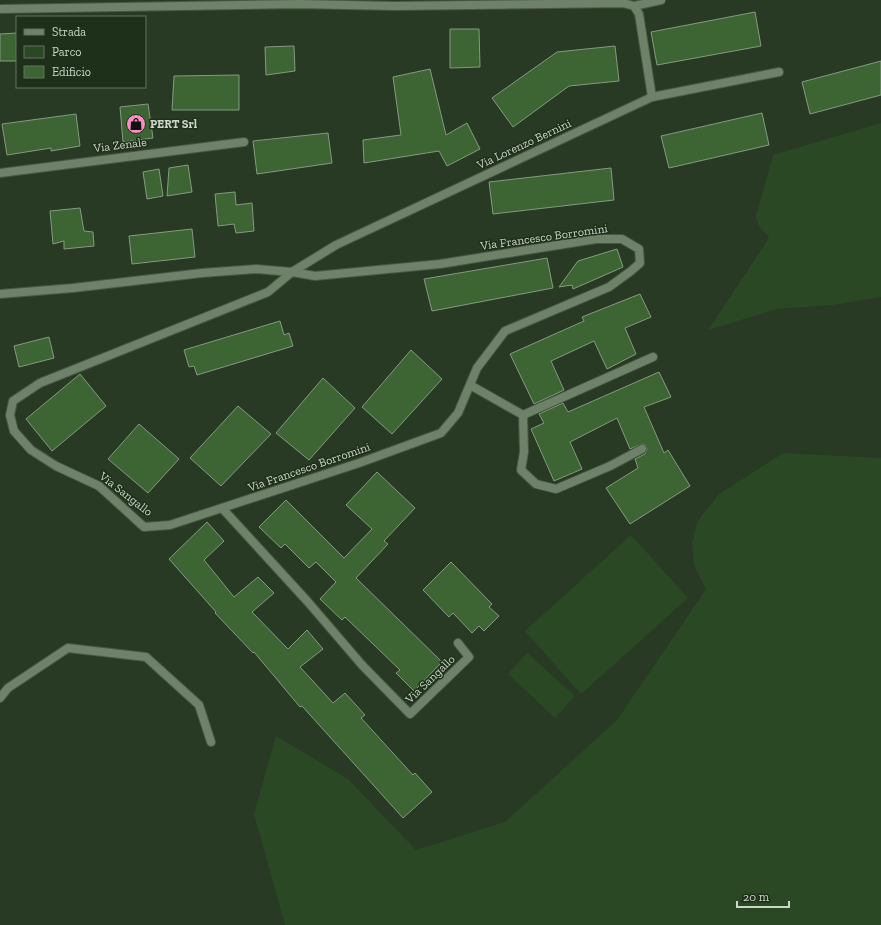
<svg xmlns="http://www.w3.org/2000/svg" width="881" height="925" font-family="'Zilla Slab',serif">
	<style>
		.green { fill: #294823 }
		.building { fill: #3d6534; stroke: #859a80 }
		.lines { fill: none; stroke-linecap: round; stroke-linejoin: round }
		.service-casing { stroke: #485744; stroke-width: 10 }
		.minor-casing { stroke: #485744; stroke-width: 10 }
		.service { stroke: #6d8269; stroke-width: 8 }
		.minor { stroke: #6d8269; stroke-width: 8 }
		.labels { text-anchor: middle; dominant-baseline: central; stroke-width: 3; stroke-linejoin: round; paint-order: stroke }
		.poi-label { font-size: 12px; font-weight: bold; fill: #cbd6c8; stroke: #1e301a; text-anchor: start }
		.street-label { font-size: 12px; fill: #cbd6c8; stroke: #1e301a }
	</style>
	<rect width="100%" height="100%" fill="#283a24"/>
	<!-- green -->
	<g class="green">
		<polygon points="881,123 881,297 832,305 777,309 708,330 769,238 758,225 756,216 773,155"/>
		<polygon points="783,453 881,458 881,925 285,925 254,814 276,736 348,779 416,850 505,822 617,720 706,589 694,565 692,544 697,522 718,495"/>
		<polygon points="631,535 688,598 581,694 525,631"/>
		<polygon points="527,653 575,696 555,718 508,674"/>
	</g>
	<!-- building -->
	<g class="building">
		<polygon points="755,12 761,46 657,65 651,32"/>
		<polygon points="450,29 479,29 480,67 450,68"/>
		<polygon points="17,33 17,61 0,61 0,34"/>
		<polygon points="294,46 295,71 266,75 265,47"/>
		<polygon points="615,46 619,81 569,86 513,127 492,98 557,52"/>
		<polygon points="881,61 881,95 810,114 802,82"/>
		<polygon points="430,69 446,135 467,123 480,149 447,166 439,151 364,163 363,140 401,135 393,77"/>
		<polygon points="239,75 239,110 172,110 174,76"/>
		<polygon points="148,104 153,138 123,142 120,107"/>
		<polygon points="762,113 769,145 669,168 661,136"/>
		<polygon points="76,114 80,146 51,151 51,148 7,155 2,124"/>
		<polygon points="328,133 332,163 257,174 253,141"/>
		<polygon points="188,165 192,192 167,196 169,168"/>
		<polygon points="611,168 614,200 493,214 489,182"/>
		<polygon points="159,169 163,196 147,199 143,172"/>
		<polygon points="235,192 236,205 252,203 254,231 236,233 234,224 218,226 215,194"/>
		<polygon points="80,208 84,231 93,232 94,246 64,249 64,241 53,244 50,211"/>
		<polygon points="192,229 195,257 132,264 129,236"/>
		<polygon points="617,249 623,267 573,289 572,285 559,287 578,261"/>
		<polygon points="547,258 553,288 432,311 424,279"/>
		<polygon points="640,294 651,317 625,328 636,354 607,369 594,341 551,361 564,390 534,404 510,354 584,321 582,317"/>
		<polygon points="280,321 284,335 289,333 293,346 197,375 194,366 189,367 184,350"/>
		<polygon points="49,337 54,358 19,367 14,346"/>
		<polygon points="411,350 442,379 392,434 362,407"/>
		<polygon points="659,372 671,397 644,407 664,453 668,450 690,486 630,524 606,488 638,468 635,459 645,454 647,449 645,445 642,444 630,449 617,418 570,442 582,469 554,481 531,429 544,423 539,414 563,403 568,412"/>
		<polygon points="80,374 106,406 52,451 26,419"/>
		<polygon points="323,378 355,408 309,460 276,433"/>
		<polygon points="238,406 271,434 221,486 190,458"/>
		<polygon points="139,424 179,459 148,493 108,459"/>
		<polygon points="377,472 415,508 384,541 388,544 356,578 442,662 414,691 396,673 400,670 345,617 342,620 320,599 336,582 316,562 309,568 285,544 281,548 259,527 286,500 344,558 372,529 346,505"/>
		<polygon points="207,522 224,541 204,560 234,597 258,577 274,593 252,612 288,649 307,630 323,649 300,667 333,703 345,693 365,715 361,718 413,775 415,773 432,792 403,818 302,706 300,707 254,652 253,653 215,613 216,612 169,559"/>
		<polygon points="451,562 492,604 489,607 499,616 484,631 479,626 472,633 453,613 449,617 423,590"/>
	</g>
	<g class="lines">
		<defs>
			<polyline id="service" points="634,6 661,0"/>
			<g id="minor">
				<polyline points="0,9 298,4 395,6 623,3 634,6 639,14 652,97"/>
				<polyline points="0,173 244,142"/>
				<polygon points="596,239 622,239 639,249 640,263 631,271 609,287 505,331 477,368 458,413 441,433 359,463 170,525 144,527 99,486 56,466 31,450 14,431 10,415 13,401 40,383 268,292 292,272 315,276 440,264"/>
				<polyline points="0,294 73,288 202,273 256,269 292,272 336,245 652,97 779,72"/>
				<polyline points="470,385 523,415 653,357"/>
				<polyline points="523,415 524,452 521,470 536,484 556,489 610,466 642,449"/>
				<polyline points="222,508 308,602 362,665 410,714 469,657 458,643"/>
				<polyline points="0,698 8,688 68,648 146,657 199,705 211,742"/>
			</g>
		</defs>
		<!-- service casing -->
		<use href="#service" class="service-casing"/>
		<!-- minor casing -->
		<use href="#minor" class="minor-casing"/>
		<!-- service -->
		<use href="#service" class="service"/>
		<!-- minor -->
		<use href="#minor" class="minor"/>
	</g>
	<!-- icons -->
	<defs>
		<symbol id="shop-disc" viewBox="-11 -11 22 22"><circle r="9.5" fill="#fb8fc4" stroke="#1e301a"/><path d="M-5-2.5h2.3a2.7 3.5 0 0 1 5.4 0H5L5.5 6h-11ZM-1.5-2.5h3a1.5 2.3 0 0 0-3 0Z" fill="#111"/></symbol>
	</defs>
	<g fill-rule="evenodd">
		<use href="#shop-disc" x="125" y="113" width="22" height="22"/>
	</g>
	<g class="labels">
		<!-- poi labels -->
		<g class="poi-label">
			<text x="150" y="124">PERT Srl</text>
		</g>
		<!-- street labels -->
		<g class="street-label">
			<text transform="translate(524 144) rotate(-25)">Via Lorenzo Bernini</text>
			<text transform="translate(120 145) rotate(-7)">Via Zenale</text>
			<text transform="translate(544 237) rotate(-8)">Via Francesco Borromini</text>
			<text transform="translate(309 467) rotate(-19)">Via Francesco Borromini</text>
			<text transform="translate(126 494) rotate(38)">Via Sangallo</text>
			<text transform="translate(430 679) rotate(-44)">Via Sangallo</text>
		</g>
	</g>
	<!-- legend -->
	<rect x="16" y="16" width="130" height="72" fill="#1e301a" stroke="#637260"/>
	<rect x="24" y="29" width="20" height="6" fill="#6d8269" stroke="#637260"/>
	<text x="52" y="36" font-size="12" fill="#cbd6c8">Strada</text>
	<rect x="24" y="46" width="20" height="12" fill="#294823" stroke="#637260"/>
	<text x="52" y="56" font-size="12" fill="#cbd6c8">Parco</text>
	<rect x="24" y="66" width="20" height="12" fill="#3d6534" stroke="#637260"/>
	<text x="52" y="76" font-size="12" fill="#cbd6c8">Edificio</text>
	<!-- scale -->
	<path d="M737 901v6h52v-6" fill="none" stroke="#cbd6c8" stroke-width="2"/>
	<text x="743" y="901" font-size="12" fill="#cbd6c8" stroke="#1e301a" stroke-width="3" paint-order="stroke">20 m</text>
</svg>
